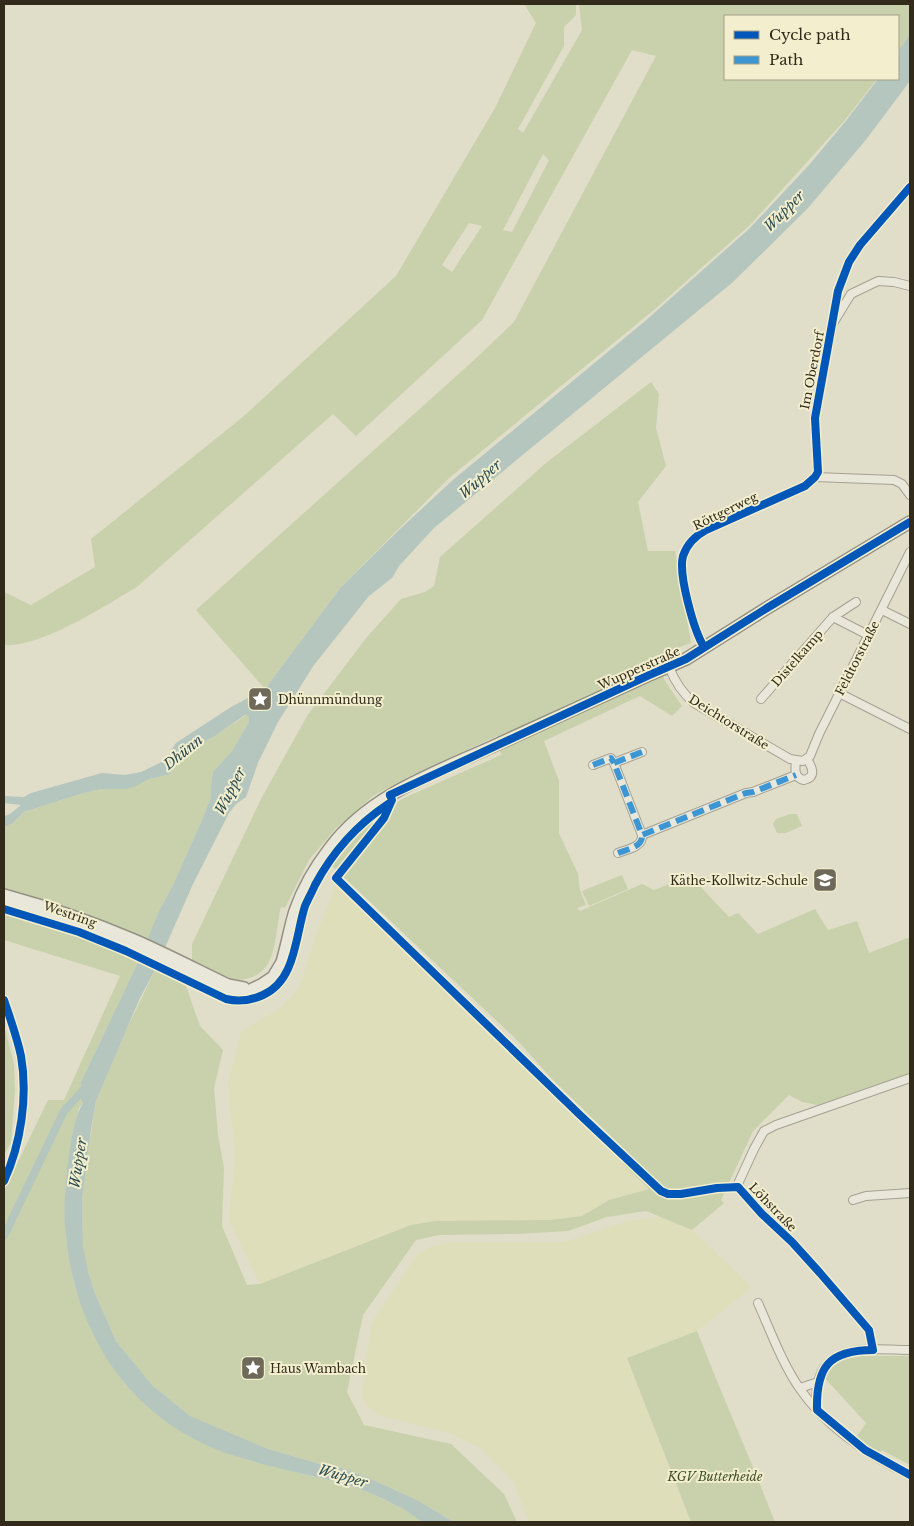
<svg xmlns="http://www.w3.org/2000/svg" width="914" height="1526" font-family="'Libre Baskerville',serif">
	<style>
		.farmland { fill: #dfdeba }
		.green { fill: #c9d1ac; fill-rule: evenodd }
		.water { fill: #b5c6be }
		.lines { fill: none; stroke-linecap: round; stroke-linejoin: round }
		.canal { stroke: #b5c6be; stroke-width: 8 }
		.minor-casing { stroke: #a5a193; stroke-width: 10 }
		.secondary-casing { stroke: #949183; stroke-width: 14 }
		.minor { stroke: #e8e7da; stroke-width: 8 }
		.secondary { stroke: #e8e7da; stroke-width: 11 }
		.quiet { stroke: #3d96d4; stroke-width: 6; stroke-dasharray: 12 6; stroke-linecap: butt }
		.cycleway-casing { stroke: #f2eece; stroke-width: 11 }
		.cycleway { stroke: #0057b8; stroke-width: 8 }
		.labels { text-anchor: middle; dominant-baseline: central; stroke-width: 4; stroke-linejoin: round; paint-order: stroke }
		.street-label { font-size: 12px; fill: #322b1c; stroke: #f2eece }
		.poi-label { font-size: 12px; fill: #322b1c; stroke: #f2eece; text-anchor: start }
		.park-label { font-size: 12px; font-style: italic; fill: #3b4d24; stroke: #f2eece }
		.water-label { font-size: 14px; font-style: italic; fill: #2c4c50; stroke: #f2eece }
	</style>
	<rect width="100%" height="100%" fill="#e0ddc9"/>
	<!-- farmland -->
	<g class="farmland">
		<polygon points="336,885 649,1189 609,1200 582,1216 550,1220 435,1221 411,1225 260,1284 229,1220 235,1155 228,1084 241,1031 279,1009 299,989 319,927"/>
		<polygon points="659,1217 692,1230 752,1287 697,1331 627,1358 691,1522 529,1522 513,1480 481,1448 449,1433 378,1415 366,1405 362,1394 371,1324 417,1255 430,1247 451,1242 565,1242 628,1221"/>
	</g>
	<!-- green -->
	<g class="green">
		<path d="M524,4H576V15L564,27V46L518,129L523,133L582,30L579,4H910V34L898,51V16H725V79H877L845,120L750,225L655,309L449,478L341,587L265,689L196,610L473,361L514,322L656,56L632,50L482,320L356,436L333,414L138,586C107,605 40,648 4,645V592L31,605L95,567L91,539L244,416L396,276L495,108L536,23ZM543,154L549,160L512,232L503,230ZM469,223L482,226L452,272L442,265Z"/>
		<path d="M651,382L659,394L656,428L666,466L638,502L648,551H675L691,643L680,647L656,664L667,684L682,706L672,716L640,696L544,741L559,781V833L578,874L580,890L586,905L577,908L580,911L642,884L654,890L692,875L696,882L729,917L738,913L758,934L815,909L828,930L857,921L869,953L910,937V1073L818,1105L802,1102L789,1095L753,1131L721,1200L724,1203L692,1230L646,1211L607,1217L568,1231L517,1234L439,1235L416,1240L363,1315L347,1392L364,1425L451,1444L504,1494L517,1522H454L417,1500L369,1478L342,1468L320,1464L268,1449L196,1420L190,1416L152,1385L116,1341L95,1293L85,1261L83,1246L82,1199L84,1177L96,1101L123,1037L156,968L185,983L200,1026L223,1050L214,1088L218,1135L224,1168L222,1226L247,1285L260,1284L411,1225L435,1221L550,1220L582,1216L609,1200L649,1189L622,1163L619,1144L553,1080L517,1040L332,866L357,835L383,811L404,798L501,755L497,736L412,775L373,796L335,829L309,860L285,908L281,907C277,923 277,941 271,957C264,977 243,984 223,977C212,973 202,966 192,960V944L261,799L307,716L367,637L401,599L425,592L434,586L440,557L546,463Z"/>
		<polygon points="248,714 249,716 249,722 232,751 213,772 211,785 211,797 202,820 173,885 159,911 148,940 56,904 4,889 4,827 13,823 24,812 77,795 101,789 127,788 149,779 168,775 188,750 215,736"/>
		<polygon points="790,814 797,814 802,826 786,833 777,833 773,824 776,819"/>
		<polygon points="622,875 628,889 589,906 582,891"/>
		<path d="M4,912C50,926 95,940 139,960L81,1082L83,1103L79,1108L71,1143L65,1192L66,1240L74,1284L80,1301L93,1334L108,1360L209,1446L251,1461L336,1482L363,1490L403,1508L424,1522H4V1191L48,1100H64L120,976L4,940Z"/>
		<polygon points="4,1025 14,1064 15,1091 11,1142 4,1155"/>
		<path d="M697,1331C722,1395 750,1458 775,1522H691L627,1358Z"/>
		<path d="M862,1356H910V1465L882,1450L878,1455L855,1439L866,1423L824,1377C837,1361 841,1359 862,1356Z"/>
	</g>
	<!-- water -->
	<path class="water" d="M910,34V81L865,141L808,208L733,282L434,528L399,566L392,578L369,596L314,665L278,722L258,763L246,797L236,804L229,813L193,884L156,968L140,998L96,1101L91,1129L82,1199L83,1246L88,1271L95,1293L116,1341L152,1385L190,1416L268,1449L320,1464L342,1468L369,1478L417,1500L454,1522C445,1522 432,1525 424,1522C416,1519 409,1512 402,1508C387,1501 372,1493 357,1488C316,1475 273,1469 232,1455C129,1421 72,1331 65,1225C63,1199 69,1124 83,1103L81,1099V1082L139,960L159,911L173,885L202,820L211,797V785L213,772L232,751L249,722V716L245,715L215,736L188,750L168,775L149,779L136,786L127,789H101L77,795L24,812L13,823L4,827V816L10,814L21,805L4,803V796L24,797L31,793L102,773L125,775L141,772L168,759L170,752L176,743L231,707L265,689L341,587L400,529L454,479L644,322L749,229L809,165L845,122L878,79H898V51Z"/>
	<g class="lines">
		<!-- canal -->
		<polyline class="canal" points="4,1236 64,1111 87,1086"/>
		<defs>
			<g id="minor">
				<polyline points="815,477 894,480 902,484 910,495"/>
				<polyline points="882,610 910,624"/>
				<polyline points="833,617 856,602"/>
				<path d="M704,647C694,631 678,574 683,556C687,544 695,536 706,530L805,486L815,477L818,472L815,418L832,325L851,294L878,281L894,282L910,286"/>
				<path d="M669,667C675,682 682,693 694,703L790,759L803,761L810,756L819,734L910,552"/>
				<polyline points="839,693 910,729"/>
				<polyline points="761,699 833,617 868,635"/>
				<polyline points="642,752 614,763 642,835 746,793 753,792 796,775"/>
				<path d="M796,761C795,769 794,778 804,780C817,777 812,767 807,759"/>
				<polyline points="593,765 611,758 614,763"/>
				<path d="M618,853C628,849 643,847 642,835"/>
				<polyline points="853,1200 866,1196 910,1193"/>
				<polyline points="792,1242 762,1214 737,1186 754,1149 764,1131 776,1125 910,1078"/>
				<path d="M758,1303C771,1332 782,1363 800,1389C827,1428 868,1455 910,1475"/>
				<polyline points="800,1388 818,1382"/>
				<path d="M817,1410C816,1401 816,1392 818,1383C827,1341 879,1350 910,1350"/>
			</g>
			<g id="secondary">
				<path d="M4,895C48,907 92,922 134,940C166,954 197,970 228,985L244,988"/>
				<path d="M4,904C80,927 146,954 217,991L233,994H242L261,985L273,977L282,962C287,945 290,927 295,911C303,888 316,866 330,848C370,794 437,772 496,745C546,722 597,699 647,676L686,659L767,608L910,522"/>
			</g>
		</defs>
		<!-- minor casing -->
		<use href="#minor" class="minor-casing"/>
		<!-- secondary casing -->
		<use href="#secondary" class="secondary-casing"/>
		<!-- minor -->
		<use href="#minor" class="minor"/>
		<!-- secondary -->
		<use href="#secondary" class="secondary"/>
		<!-- quiet -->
		<g class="quiet">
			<polyline points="642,752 614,763 642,835 746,793 753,792 796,775"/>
			<polyline points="593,765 611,758 614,763"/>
			<path d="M618,853C628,849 643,847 642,835"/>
		</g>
		<defs>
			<g id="cycleway">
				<path d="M704,647C694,631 678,574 683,556C687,544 695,536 706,530L805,486L815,477L818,472L815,418L838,291L849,262L860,245L910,187"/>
				<path d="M390,795L392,800L384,818L336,878L580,1115L661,1191L668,1194H681L717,1188L738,1187L762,1214L792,1242L820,1273L869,1330L873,1350C829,1350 816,1367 817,1410L865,1450L910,1475"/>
				<polyline points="390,795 647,676 686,659 767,608 910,522"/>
				<path d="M4,909L79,932L126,951L226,999C239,1002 250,1001 263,995C296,980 295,937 305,906C308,899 312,892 315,885C332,853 358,824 388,804"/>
				<path d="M4,1000C10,1018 17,1037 21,1056C28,1096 21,1144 4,1181"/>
			</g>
		</defs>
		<!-- cycleway casing -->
		<use href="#cycleway" class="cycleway-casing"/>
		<!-- cycleway -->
		<use href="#cycleway" class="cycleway"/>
	</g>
	<!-- icons -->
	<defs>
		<symbol id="sight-square" viewBox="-11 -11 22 22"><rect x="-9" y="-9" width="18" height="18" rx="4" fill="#6f6959" stroke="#f2eece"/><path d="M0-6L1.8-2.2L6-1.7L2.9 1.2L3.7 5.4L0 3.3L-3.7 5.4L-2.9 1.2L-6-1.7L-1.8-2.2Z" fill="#fff"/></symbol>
		<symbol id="school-square" viewBox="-11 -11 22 22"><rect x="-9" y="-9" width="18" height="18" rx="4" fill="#6f6959" stroke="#f2eece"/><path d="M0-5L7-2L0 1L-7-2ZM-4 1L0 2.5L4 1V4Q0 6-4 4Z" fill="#fff"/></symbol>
	</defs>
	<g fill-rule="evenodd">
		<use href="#sight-square" x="246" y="685" width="28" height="28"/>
		<use href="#school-square" x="811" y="866" width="28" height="28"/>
		<use href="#sight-square" x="239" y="1354" width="28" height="28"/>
	</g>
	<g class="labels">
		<!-- street labels -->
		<g class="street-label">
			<text transform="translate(812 370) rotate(-79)">Im Oberdorf</text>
			<text transform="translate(725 511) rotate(-26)">Röttgerweg</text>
			<text transform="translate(797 658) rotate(-49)">Distelkamp</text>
			<text transform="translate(857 658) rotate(-63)">Feldtorstraße</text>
			<text transform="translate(639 668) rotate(-24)">Wupperstraße</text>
			<text transform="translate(729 722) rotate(32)">Deichtorstraße</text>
			<text transform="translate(70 914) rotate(19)">Westring</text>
			<text transform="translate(773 1207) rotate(46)">Löhstraße</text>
		</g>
		<!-- poi labels -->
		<g class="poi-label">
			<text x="278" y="699">Dhünnmündung</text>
			<text x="808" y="880" text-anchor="end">Käthe-Kollwitz-Schule</text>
			<text x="270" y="1368">Haus Wambach</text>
		</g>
		<!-- park labels -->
		<g class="park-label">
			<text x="715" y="1476">KGV Butterheide</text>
		</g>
		<!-- water labels -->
		<g class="water-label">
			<text transform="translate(784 211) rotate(-45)">Wupper</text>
			<text transform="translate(480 479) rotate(-41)">Wupper</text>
			<text transform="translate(183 752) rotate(-39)">Dhünn</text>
			<text transform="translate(230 791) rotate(-63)">Wupper</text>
			<text transform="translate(78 1163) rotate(-81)">Wupper</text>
			<text transform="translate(343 1476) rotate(16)">Wupper</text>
		</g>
	</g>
	<!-- border -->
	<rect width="914" height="1526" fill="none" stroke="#322b1c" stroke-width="10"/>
	<!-- legend -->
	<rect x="724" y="15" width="175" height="65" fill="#f2eece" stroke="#a5a087"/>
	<rect x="734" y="31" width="25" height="8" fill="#0057b8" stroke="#a5a087"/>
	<text x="769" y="40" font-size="15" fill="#322b1c">Cycle path</text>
	<rect x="734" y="56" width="25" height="8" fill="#3d96d4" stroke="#a5a087"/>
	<text x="769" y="65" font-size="15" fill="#322b1c">Path</text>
</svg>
